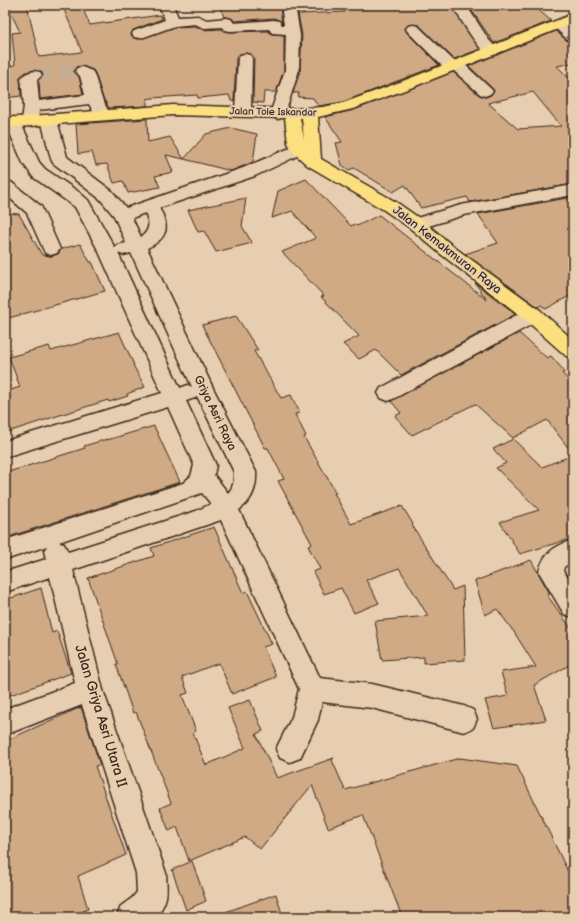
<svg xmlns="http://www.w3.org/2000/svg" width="578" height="922" font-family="'Balsamiq Sans',sans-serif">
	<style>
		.building { fill: #d0a985; stroke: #3b2a1e; fill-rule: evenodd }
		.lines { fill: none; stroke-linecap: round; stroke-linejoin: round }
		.minor-tunnel { stroke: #c5ad93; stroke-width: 16; stroke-dasharray: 16 8; stroke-linecap: butt }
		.minor-casing { stroke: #3b2a1e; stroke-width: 3 }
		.major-casing { stroke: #3b2a1e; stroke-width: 3 }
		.minor { fill: #e8ceb0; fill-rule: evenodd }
		.major { fill: #fce080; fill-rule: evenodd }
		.labels { text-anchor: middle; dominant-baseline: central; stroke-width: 4; stroke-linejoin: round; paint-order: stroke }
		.far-street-label { font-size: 10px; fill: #3b2a1e; stroke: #e8ceb0 }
		.street-label { font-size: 12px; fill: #3b2a1e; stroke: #e8ceb0 }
		.near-street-label { font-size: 14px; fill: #3b2a1e; stroke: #e8ceb0 }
	</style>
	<rect width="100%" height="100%" fill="#e8ceb0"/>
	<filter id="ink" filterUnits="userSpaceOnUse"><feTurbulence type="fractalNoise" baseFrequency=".025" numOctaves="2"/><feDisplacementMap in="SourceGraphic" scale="8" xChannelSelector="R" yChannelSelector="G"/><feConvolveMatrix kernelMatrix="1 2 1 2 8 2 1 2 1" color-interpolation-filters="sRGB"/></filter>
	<g filter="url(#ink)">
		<!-- building -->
		<g class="building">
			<polygon points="7,5 27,5 39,57 82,52 62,5 81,5 90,25 160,15 162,19 133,30 131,35 134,38 139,39 175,27 195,26 204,30 221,29 225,31 230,32 268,31 272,34 284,35 284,70 276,92 264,92 263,103 253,102 254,58 251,54 245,53 240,54 236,58 234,101 231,101 229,95 198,98 197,95 152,98 147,99 147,106 109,108 103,98 95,73 93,70 82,66 76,67 74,71 79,77 83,94 40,99 39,81 43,75 40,71 35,70 27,72 20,77 21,96 5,98 5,67 15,65 12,33 20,32"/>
			<polygon points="238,5 280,6 282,23 279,20 274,18 235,21 231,18 224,17 220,7"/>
			<polygon points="339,5 451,5 468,33 480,49 454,59 419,25 408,25 405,28 407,33 439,65 343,102 318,106 313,98 298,97 299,93 293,93 300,70 302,35 298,14 345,12"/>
			<polygon points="468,5 533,5 551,21 494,43"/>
			<path d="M556,31L567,41L573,42V63L557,66L573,82V184L470,202L467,197L421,208L405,185L393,192L354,168L349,170L342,165L336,143L342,142L325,117L354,110L453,72L479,95L486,97L491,95L494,90L469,66ZM533,92L561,126L518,129L488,103Z"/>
			<polygon points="147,119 148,142 170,137 184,159 166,155 173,172 155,176 160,187 128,193 123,181 114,183 107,164 96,165 92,152 78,154 76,124"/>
			<polygon points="231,128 257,134 253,162 231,171 184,159 206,134"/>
			<polygon points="306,179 351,226 355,224 357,226 379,215 487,300 475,283 516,314 401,375 376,350 359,359 343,344 359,336 321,297 324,296 282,252 316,238 292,211 272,218 278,191"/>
			<polygon points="573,197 573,294 546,309 541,305 538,307 465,254 498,243 478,214"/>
			<polygon points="246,198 242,226 252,243 216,252 204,231 198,232 188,210"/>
			<polygon points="5,213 19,214 42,255 51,256 58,254 61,249 80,244 90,262 92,262 105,291 5,319"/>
			<polygon points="236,316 258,350 254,351 281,398 291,395 300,413 295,414 306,436 304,437 336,493 334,493 351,524 402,506 413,524 412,525 453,590 463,586 465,660 424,663 424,657 382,660 375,621 428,616 399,568 366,580 379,603 354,613 341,588 324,594 313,572 320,569 308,546 312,544 278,481 284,479 268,448 265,448 202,325"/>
			<polygon points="119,332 134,365 133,365 145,387 127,394 128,396 109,402 108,400 60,415 5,433 5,392 20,387 9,357 49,346 51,351"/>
			<polygon points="519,333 547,358 551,356 565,372 562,373 573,385 573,454 547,420 513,438 475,404 412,435 395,416 401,413 391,401"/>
			<polygon points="154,426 180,482 5,538 5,473 85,448 84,446 107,439 107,440"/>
			<polygon points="513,439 542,467 573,455 573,538 520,554 500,522 539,510 496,468 506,463 493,449"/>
			<polygon points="214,527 243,593 247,591 272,644 263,647 276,677 232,694 219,663 182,677 188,693 182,695 196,731 193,733 206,765 245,748 228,708 250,700 263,731 256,734 277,778 334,758 332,760 345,790 460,758 517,766 573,882 573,917 402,917 363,815 328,828 312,785 260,849 245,837 189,861 177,827 169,831 160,808 171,803 136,712 133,713 116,664 118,664 88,578 154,556 151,548"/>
			<polygon points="531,560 550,594 547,595 573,631 573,663 534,685 546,720 494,728 485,700 508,696 501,672 536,667 514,632 497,609 485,615 475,581"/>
			<polygon points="41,588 52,633 57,631 71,673 5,697 5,600"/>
			<polygon points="81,707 100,765 95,766 126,855 78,876 88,909 70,917 5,917 5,741"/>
			<polygon points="192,861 206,901 186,910 172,870"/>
			<polygon points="276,894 283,917 217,917 217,915"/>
		</g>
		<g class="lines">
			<!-- minor-tunnel -->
			<polyline class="minor-tunnel" points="35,75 82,71"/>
			<defs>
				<g id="minor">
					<polygon points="159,5 173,5 178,17 198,16 207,20 226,18 231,19 234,23 274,20 279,21 282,25 284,25 281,5 295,5 300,35 299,70 284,117 278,119 272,117 270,114 285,70 286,34 272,33 269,29 230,31 225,30 222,27 204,28 195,24 175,26 144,37 139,38 134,37 132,34 134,31 165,20"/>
					<path d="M452,5H466L489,40L499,51L497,54C494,55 491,56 488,54C478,50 459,16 452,5Z"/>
					<polygon points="559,21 564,22 573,30 573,41 568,40 552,25 554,22"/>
					<polygon points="413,25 418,26 454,61 462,62 490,88 493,91 490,94 485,96 480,94 454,71 446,70 408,32 406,29 408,26"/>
					<polygon points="245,54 250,55 252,58 251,111 249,114 243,116 237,114 235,111 238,58 240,55"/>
					<path d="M82,67L92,71L94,74L102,99L109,112L107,115L101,117L95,115L89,104L39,110L38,120L36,123L30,125L24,123L22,120L24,106L21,78C26,72 33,70 40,72L42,75L37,80L39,101L85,95L80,76L75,71L77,68Z"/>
					<path d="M49,115L55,117L57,120L67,157L112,191L126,208L243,168L285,150L291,148L297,150L299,153L297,156L255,176L159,208C171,227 167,239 147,248L213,388L256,472C257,487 252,501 239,510L320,678L372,684L464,706L473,710L477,719L473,728L464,732L372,708L322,702L318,720L300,758L290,762L280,758L276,749L292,717L299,689L221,520L73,570L103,690L166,873C167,894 169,899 156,917H117L121,906L132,898L137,892L136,873L82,705L5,735V709L75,683L50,577L5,592V572L46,559L44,551L47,546L5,560V540L183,483L191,476L194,465L168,407L5,457V441L162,393L99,252L75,207L33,177L23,163L5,122L7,119L13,117L19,119L39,162L45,169L79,192L88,200L115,248L117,245L126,243L114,216L100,199L53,163L51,159L41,120L43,117ZM145,213C150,223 150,230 141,237L132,218ZM118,253L123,255L131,253L192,387L188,385L180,388ZM197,396L234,472C234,480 234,487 228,493L214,475L216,465L186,401L195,398ZM202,493L211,504L196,511L68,552L64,544L59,542Z"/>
					<polygon points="5,181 11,182 41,206 60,249 57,253 51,255 45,253 27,213 5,194"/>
					<polygon points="573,185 573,195 464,215 416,230 410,228 407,224 410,220 461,205"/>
					<polygon points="533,308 540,310 543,315 540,320 395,398 388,401 381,398 378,393 381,388 526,310"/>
					<path d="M573,540V561L564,567L563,571L573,585V617L564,614L539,572C543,553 555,546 573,540Z"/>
				</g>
				<path id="major" d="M573,14V23L413,87L353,109L318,117L321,159L396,202L422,220L454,247L540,310L573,340V358L566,356L526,320L442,255L410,228L384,210L307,165L293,152L288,143L285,118L173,115L5,128V118L173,105L292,109L323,107L343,103L403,81ZM300,118H302L304,139Z"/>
			</defs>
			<!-- minor casing -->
			<use href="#minor" class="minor-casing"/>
			<!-- major casing -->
			<use href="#major" class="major-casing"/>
			<!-- minor -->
			<use href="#minor" class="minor"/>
			<!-- major -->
			<use href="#major" class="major"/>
		</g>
	</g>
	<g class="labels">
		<!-- far-street labels -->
		<g class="far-street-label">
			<text transform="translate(273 112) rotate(1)">Jalan Tole Iskandar</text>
		</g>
		<!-- street labels -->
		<g class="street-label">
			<text transform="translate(447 250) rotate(38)">Jalan Kemakmuran Raya</text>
			<text transform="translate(215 413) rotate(64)">Griya Asri Raya</text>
		</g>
		<!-- near-street labels -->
		<g class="near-street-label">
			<text transform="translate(101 716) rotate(73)">Jalan Griya Asri Utara II</text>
		</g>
	</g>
	<!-- margin -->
	<rect width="578" height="922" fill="none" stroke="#e8ceb0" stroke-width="20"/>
	<rect x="10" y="10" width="558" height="902" fill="none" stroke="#3b2a1e" stroke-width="1.5" filter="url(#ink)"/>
</svg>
